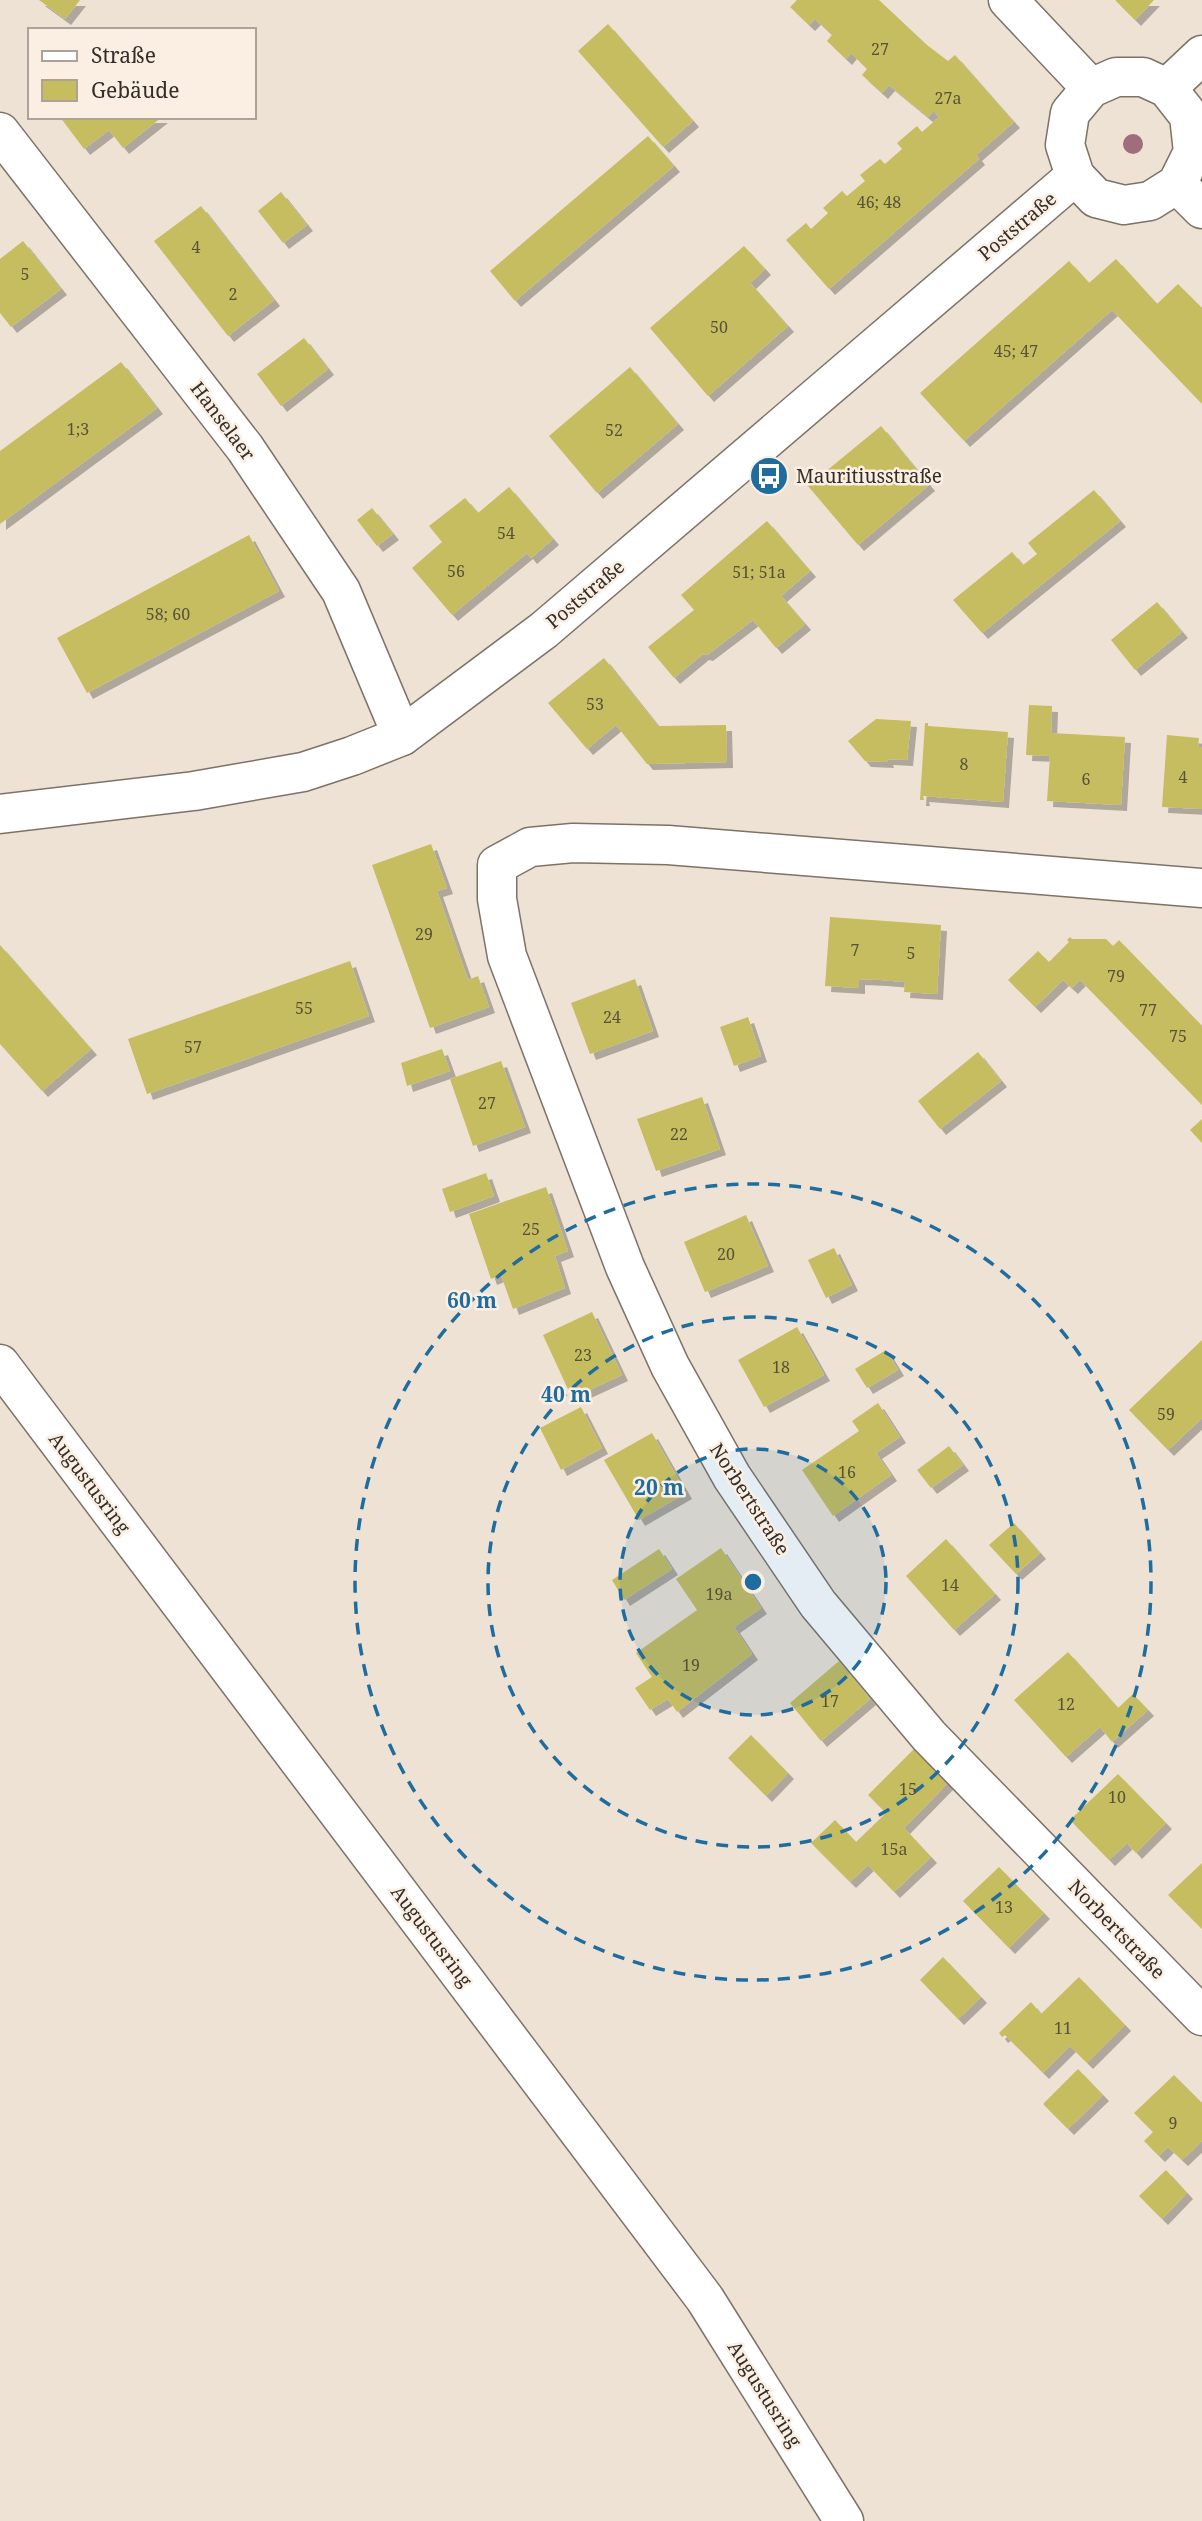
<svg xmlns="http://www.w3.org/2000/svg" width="1202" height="2521" font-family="'Noto Serif',serif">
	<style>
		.building { fill: #c6bd60; filter: url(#shadow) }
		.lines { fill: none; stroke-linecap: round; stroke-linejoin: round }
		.street-casing { stroke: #7c7267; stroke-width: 41 }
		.secondary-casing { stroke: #7c7267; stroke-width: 41 }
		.street { stroke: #fff; stroke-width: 38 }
		.secondary { stroke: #fff; stroke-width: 38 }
		.tree { fill: #9f6d7b }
		.ring { fill: none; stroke: #1f6c9f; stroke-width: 3.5; stroke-dasharray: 12 9 }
		.labels { text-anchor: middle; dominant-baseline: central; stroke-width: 5; stroke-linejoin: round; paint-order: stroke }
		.number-label { font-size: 16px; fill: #585238 }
		.street-label { font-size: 19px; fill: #332e2a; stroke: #fbefe3 }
		.poi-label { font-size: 19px; fill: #332e2a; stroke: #fbefe3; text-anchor: start }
		.centre { fill: #1f6c9f; stroke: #fbefe3; stroke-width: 3.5 }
		.ring-label { font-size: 21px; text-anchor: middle; font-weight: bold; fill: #1f6c9f; stroke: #fbefe3; stroke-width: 5; stroke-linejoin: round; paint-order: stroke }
	</style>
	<defs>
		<filter id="shadow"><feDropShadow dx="6" dy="6" stdDeviation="0" flood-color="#0004"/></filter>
	</defs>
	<rect width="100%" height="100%" fill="#eee2d5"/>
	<!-- building -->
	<g class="building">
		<polygon points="39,0 80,0 65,19"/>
		<polygon points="797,0 879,0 927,45 948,61 955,55 1014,122 976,155 979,159 829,289 786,240 806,223 811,229 828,213 823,208 842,191 847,196 865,181 860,175 880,159 885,164 902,149 897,143 917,126 922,132 939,117 934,111 928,117 889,85 882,93 862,75 867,69 851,53 846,59 827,41 832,35 815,19 809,25 790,7"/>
		<polygon points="1115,0 1154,0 1135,20"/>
		<polygon points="608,24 693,121 663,147 578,51"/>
		<polygon points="60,117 162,117 123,148 109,130 84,149"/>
		<polygon points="648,136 674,166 515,301 490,271"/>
		<polygon points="281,192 307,225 283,243 258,211"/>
		<polygon points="201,206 274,300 228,336 154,241"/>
		<polygon points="23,241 61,289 11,327 0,313 0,259"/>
		<polygon points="744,246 765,269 750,283 788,326 708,396 650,328"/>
		<polygon points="1116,259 1157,304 1178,284 1202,308 1202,404 1112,310 964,441 920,393 1069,261 1089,283"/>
		<polygon points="304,338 328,369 281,406 257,374"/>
		<polygon points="121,362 157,408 0,524 0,451"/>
		<polygon points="630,367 678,424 597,493 549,436"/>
		<polygon points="881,426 929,485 858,545 808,486"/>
		<polygon points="509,487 553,539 531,558 527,553 452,615 412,568 442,542 429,526 465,498 478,513"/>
		<polygon points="1094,490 1120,521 982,633 953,600 1012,552 1023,565 1037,554 1028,543"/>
		<polygon points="372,508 393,534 377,546 357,520"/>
		<polygon points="767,521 810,571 781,596 805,624 776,648 753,620 707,655 703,654 674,678 648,647 694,610 681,595"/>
		<polygon points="249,535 279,591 87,693 57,638"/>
		<polygon points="1157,602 1182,632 1135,670 1111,640"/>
		<polygon points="604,658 658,726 726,725 727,762 647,764 616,725 587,749 548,703"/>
		<polygon points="1029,705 1052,706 1051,733 1125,737 1121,805 1047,801 1050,756 1026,755"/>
		<polygon points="876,719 911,721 907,760 887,759 888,762 865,761 848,741"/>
		<polygon points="925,723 928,723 928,726 1008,732 1003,802 923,796 924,800 920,800"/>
		<polygon points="1167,735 1199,738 1198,747 1202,747 1202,809 1162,807"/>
		<polygon points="431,844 447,888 437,891 468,980 478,976 489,1007 430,1028 372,865"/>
		<polygon points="830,917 941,925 937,994 904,992 905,982 881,980 859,979 859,988 825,986"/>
		<polygon points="1070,937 1072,939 1106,939 1113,946 1119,940 1202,1026 1202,1105 1080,980 1072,988 1063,980 1035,1007 1008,980 1038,951 1049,962 1069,942 1067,940"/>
		<polygon points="0,945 91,1049 42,1091 0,1044"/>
		<polygon points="350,961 369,1016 147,1094 128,1039"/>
		<polygon points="635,979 653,1031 590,1054 571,1003"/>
		<polygon points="748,1017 761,1056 734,1066 720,1027"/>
		<polygon points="442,1049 450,1071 407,1086 401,1063"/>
		<polygon points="978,1052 1001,1081 940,1129 918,1101"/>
		<polygon points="501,1061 525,1127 473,1146 450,1079"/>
		<polygon points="702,1097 720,1149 656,1171 637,1119"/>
		<polygon points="1202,1119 1202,1143 1190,1130"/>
		<polygon points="486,1173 494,1196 450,1212 442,1189"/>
		<polygon points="546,1187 568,1251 555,1256 565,1288 513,1309 501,1275 491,1279 469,1214"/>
		<polygon points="746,1215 768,1266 705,1292 684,1242"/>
		<polygon points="834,1248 852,1285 826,1298 808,1260"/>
		<polygon points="592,1312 622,1375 572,1398 543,1335"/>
		<polygon points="797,1327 824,1375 764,1407 738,1360"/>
		<polygon points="1202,1340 1202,1418 1168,1450 1129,1410"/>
		<polygon points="886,1350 898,1370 867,1388 855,1369"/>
		<polygon points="878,1403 900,1437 876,1453 891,1475 833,1516 802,1470 859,1431 852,1421"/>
		<polygon points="581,1407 602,1448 561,1470 540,1428"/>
		<polygon points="652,1433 686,1493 639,1520 604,1460"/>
		<polygon points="949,1446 963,1465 931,1488 917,1470"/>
		<polygon points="1014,1523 1040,1553 1016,1574 989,1545"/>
		<polygon points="946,1539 995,1594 954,1630 906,1576"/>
		<polygon points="721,1548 761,1608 734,1627 752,1654 677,1712 668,1699 650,1710 635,1688 652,1677 636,1653 697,1610 676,1579"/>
		<polygon points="659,1549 672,1569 624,1600 612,1580"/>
		<polygon points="1068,1652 1118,1708 1133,1694 1148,1710 1112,1742 1100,1727 1066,1757 1014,1700"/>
		<polygon points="839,1661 870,1699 821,1741 790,1703"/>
		<polygon points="751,1735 788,1773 766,1796 728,1758"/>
		<polygon points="914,1749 948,1783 904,1828 931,1857 894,1892 868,1865 850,1882 811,1843 835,1820 856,1842 886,1813 868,1795"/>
		<polygon points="1118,1774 1166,1823 1136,1853 1127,1843 1109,1860 1070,1820"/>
		<polygon points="1202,1863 1202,1929 1168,1895"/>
		<polygon points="999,1867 1044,1913 1009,1948 963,1901"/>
		<polygon points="943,1957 981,1997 958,2019 920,1980"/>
		<polygon points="1079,1977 1125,2025 1087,2063 1070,2046 1043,2073 1005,2035 1002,2037 999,2033 1031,2002 1041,2014"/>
		<polygon points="1078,2069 1103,2095 1068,2129 1043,2104"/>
		<polygon points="1174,2075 1202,2103 1202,2141 1182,2160 1168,2147 1159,2156 1144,2141 1153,2132 1134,2113"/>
		<polygon points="1166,2170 1187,2193 1162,2219 1139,2196"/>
	</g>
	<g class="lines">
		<defs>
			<g id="street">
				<polyline points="1008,0 1091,88"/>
				<polyline points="0,132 245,448 341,591 402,736"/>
				<polyline points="1202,888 668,845 573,843 530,847 497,865 497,899 507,956 625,1267 670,1366 732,1477 818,1604 929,1736 1202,2016"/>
			</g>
			<g id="secondary">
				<polygon points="1116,77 1143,77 1167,88 1189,116 1193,152 1177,184 1150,201 1124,205 1096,198 1075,176 1065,145 1070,113 1091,88"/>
				<polyline points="1167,88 1202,55"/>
				<polyline points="1177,184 1202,209"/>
				<polyline points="0,814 194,791 303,772 352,756 402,736 544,630 1075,176"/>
				<polyline points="0,1364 705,2299 844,2521"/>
			</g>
		</defs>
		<!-- street casing -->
		<use href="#street" class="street-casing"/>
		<!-- secondary casing -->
		<use href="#secondary" class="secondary-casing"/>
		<!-- street -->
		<use href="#street" class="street"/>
		<!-- secondary -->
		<use href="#secondary" class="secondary"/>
	</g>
	<!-- trees -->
	<circle class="tree" cx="1133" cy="144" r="10"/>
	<!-- distance rings -->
	<circle cx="753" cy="1582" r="133" fill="#1f6c9f" fill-opacity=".12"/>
	<g class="ring">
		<circle cx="753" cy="1582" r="133"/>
		<circle cx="753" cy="1582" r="265"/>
		<circle cx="753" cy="1582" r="398"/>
	</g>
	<!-- icons -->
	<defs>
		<symbol id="bus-disc" viewBox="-11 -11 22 22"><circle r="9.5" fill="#1f6c9f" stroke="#fbefe3"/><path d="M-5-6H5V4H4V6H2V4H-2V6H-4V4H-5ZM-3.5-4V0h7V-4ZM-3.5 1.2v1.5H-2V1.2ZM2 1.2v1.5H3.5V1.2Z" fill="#fff"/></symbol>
	</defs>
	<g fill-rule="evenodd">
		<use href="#bus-disc" x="747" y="454" width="44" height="44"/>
	</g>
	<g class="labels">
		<!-- number labels -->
		<g class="number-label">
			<text x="880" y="49">27</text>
			<text x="948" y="98">27a</text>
			<text x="879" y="202">46; 48</text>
			<text x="196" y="247">4</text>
			<text x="25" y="274">5</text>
			<text x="233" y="294">2</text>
			<text x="719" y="327">50</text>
			<text x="1016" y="351">45; 47</text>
			<text x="78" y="429">1;3</text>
			<text x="614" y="430">52</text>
			<text x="506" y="533">54</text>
			<text x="456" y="571">56</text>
			<text x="759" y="572">51; 51a</text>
			<text x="168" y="614">58; 60</text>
			<text x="595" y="704">53</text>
			<text x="964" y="764">8</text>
			<text x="1183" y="777">4</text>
			<text x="1086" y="779">6</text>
			<text x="424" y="934">29</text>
			<text x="855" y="950">7</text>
			<text x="911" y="953">5</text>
			<text x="1116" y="976">79</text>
			<text x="304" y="1008">55</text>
			<text x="1148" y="1010">77</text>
			<text x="612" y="1017">24</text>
			<text x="1178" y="1036">75</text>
			<text x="193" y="1047">57</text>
			<text x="487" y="1103">27</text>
			<text x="679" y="1134">22</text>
			<text x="531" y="1229">25</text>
			<text x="726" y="1254">20</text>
			<text x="583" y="1355">23</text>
			<text x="781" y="1367">18</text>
			<text x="1166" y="1414">59</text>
			<text x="847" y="1472">16</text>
			<text x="950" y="1585">14</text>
			<text x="719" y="1594">19a</text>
			<text x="691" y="1665">19</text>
			<text x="830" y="1701">17</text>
			<text x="1066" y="1704">12</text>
			<text x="908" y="1789">15</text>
			<text x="1117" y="1797">10</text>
			<text x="894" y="1849">15a</text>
			<text x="1004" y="1907">13</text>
			<text x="1063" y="2028">11</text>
			<text x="1173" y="2123">9</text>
		</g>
		<!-- street labels -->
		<g class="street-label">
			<text transform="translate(1017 226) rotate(-40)">Poststraße</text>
			<text transform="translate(223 421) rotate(53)">Hanselaer</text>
			<text transform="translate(585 594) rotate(-40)">Poststraße</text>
			<text transform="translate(90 1483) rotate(53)">Augustusring</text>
			<text transform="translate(750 1499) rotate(57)">Norbertstraße</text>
			<text transform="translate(1117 1929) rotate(46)">Norbertstraße</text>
			<text transform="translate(432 1936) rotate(53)">Augustusring</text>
			<text transform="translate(765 2394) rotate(58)">Augustusring</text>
		</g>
		<!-- poi labels -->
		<g class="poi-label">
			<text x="796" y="476">Mauritiusstraße</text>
		</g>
	</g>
	<circle cx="753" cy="1582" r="10" class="centre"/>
	<g class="ring-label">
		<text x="472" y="1308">60 m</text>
		<text x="566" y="1402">40 m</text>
		<text x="659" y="1495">20 m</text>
	</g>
	<!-- legend -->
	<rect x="28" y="28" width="228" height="91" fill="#fbefe3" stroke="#aba299" stroke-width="2"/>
	<rect x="42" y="51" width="35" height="10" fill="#ffffff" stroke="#aba299" stroke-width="2"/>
	<text x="91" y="63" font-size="21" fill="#332e2a">Straße</text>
	<rect x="42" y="80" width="35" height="21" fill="#c6bd60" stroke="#aba299" stroke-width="2"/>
	<text x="91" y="98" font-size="21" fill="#332e2a">Gebäude</text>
</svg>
